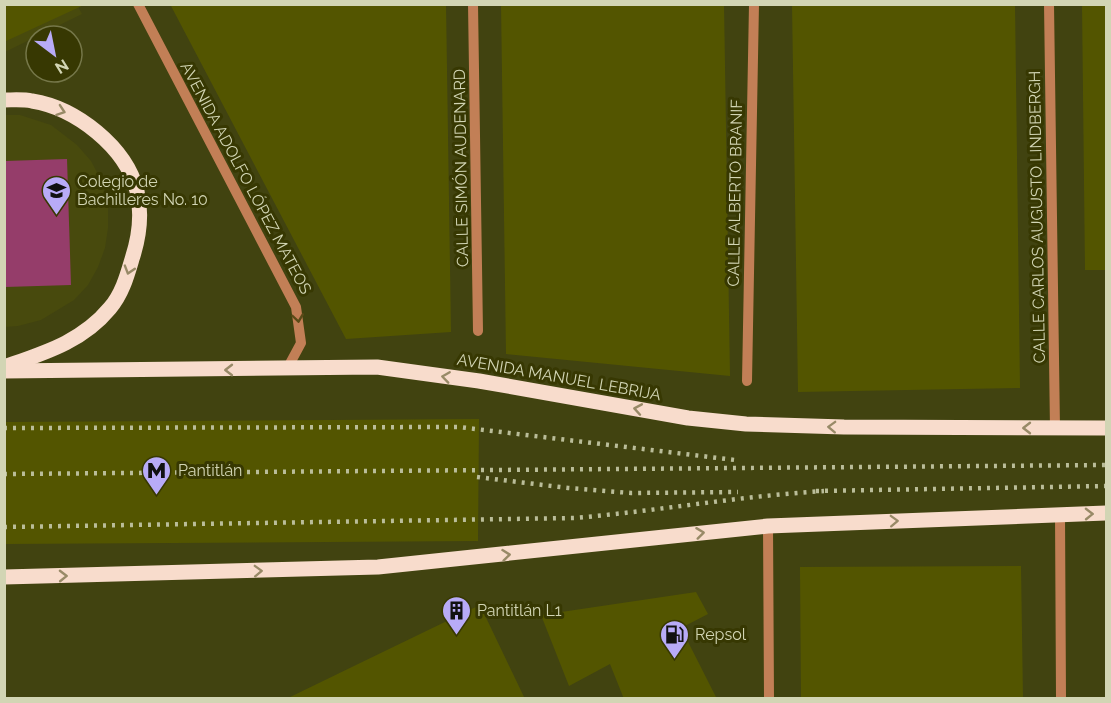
<svg xmlns="http://www.w3.org/2000/svg" width="1111" height="703" font-family="Raleway,sans-serif">
	<style>
		.built { fill: #484a0d }
		.green { fill: #953d6a }
		.building { fill: #535500 }
		.lines { fill: none; stroke-linecap: round; stroke-linejoin: round }
		.minor { stroke: #c27f56; stroke-width: 10 }
		.major { stroke: #f8dccc; stroke-width: 15 }
		.rail { stroke: #babd99; stroke-width: 4.5; stroke-dasharray: 3 6; stroke-linecap: butt }
		.oneway { stroke: #988a67 }
		.oneway2 { stroke: #5a4a17 }
		.labels { text-anchor: middle; dominant-baseline: central; stroke-width: 6; stroke-linejoin: round; paint-order: stroke }
		.street-label { font-size: 16px; fill: #d2d5b4; stroke: #373802 }
		.poi-label { font-size: 16px; fill: #d2d5b4; stroke: #373802; text-anchor: start }
	</style>
	<rect width="100%" height="100%" fill="#414310"/>
	<!-- built -->
	<g class="built">
		<polygon points="5,5 77,5 82,14 5,52"/>
		<polygon points="4,115 20,115 51,125 77,145 91,161 101,180 108,204 108,228 105,248 98,267 88,285 74,300 41,320 18,326 5,327"/>
	</g>
	<!-- green -->
	<polygon class="green" points="67,159 71,285 5,287 5,161"/>
	<!-- building -->
	<g class="building">
		<polygon points="4,4 86,4 4,42"/>
		<polygon points="170,4 446,4 451,332 346,339"/>
		<polygon points="501,4 724,4 730,376 506,354"/>
		<polygon points="792,4 1015,4 1020,388 798,392"/>
		<polygon points="1082,4 1107,4 1107,270 1085,270"/>
		<polygon points="479,419 478,541 4,544 4,422"/>
		<polygon points="1021,566 1023,699 801,699 800,567"/>
		<polygon points="696,592 708,614 681,628 717,699 624,699 610,664 569,686 541,615"/>
		<polygon points="480,605 525,699 286,699 356,665"/>
	</g>
	<g class="lines">
		<!-- minor -->
		<g class="minor">
			<polyline points="138,4 296,307 301,343 287,369"/>
			<polyline points="473,4 478,331"/>
			<polyline points="1049,4 1055,429"/>
			<polyline points="747,381 754,4"/>
			<polyline points="1060,514 1061,698"/>
			<polyline points="768,526 769,698"/>
		</g>
		<!-- major -->
		<g class="major">
			<path d="M4,100C13,100 23,99 32,101C76,108 126,147 137,191C142,213 139,238 132,259C127,276 122,294 110,308C82,342 44,353 4,367"/>
			<polyline points="4,371 377,367 479,381 688,418 746,424 844,427 1106,428"/>
			<polyline points="4,577 378,567 768,526 1106,513"/>
		</g>
		<!-- rail -->
		<g class="rail">
			<polyline points="4,428 459,427 735,460"/>
			<polyline points="4,474 1106,465"/>
			<polyline points="477,477 568,488 631,493 738,492"/>
			<polyline points="816,491 1106,486"/>
			<path d="M4,527L574,518C658,511 740,496 824,491"/>
		</g>
	</g>
	<!-- one-way arrows -->
	<defs><path id="oneway-chevron" d="M-2-3.5L2.5 0L-2 3.5" fill="none" stroke-width="1.6" stroke-linecap="round" stroke-linejoin="round" transform="scale(1.5)"/></defs>
	<g class="oneway">
		<use href="#oneway-chevron" transform="translate(61 111) rotate(19)"/>
		<use href="#oneway-chevron" transform="translate(129 270) rotate(107)"/>
		<use href="#oneway-chevron" transform="translate(229 370) rotate(180)"/>
		<use href="#oneway-chevron" transform="translate(446 377) rotate(-172)"/>
		<use href="#oneway-chevron" transform="translate(638 409) rotate(-170)"/>
		<use href="#oneway-chevron" transform="translate(832 427) rotate(-178)"/>
		<use href="#oneway-chevron" transform="translate(1027 428) rotate(-180)"/>
		<use href="#oneway-chevron" transform="translate(1089 514) rotate(-1)"/>
		<use href="#oneway-chevron" transform="translate(894 521) rotate(-2)"/>
		<use href="#oneway-chevron" transform="translate(700 533) rotate(-7)"/>
		<use href="#oneway-chevron" transform="translate(506 555) rotate(-6)"/>
		<use href="#oneway-chevron" transform="translate(258 571) rotate(-2)"/>
		<use href="#oneway-chevron" transform="translate(63 576) rotate(-1)"/>
	</g>
	<use class="oneway2" href="#oneway-chevron" transform="translate(298 318) rotate(82)"/>
	<!-- icons -->
	<defs>
		<symbol id="school-pin" viewBox="-11 -11 22 30"><path d="M0 17L-7.5 6A9.5 9.5 0 1 1 7.5 6Z" fill="#b8abf7" stroke="#373802"/><path d="M0-5L7-2L0 1L-7-2ZM-4 1L0 2.5L4 1V4Q0 6-4 4Z" fill="#111"/></symbol>
		<symbol id="metro-pin" viewBox="-11 -11 22 30"><path d="M0 17L-7.5 6A9.5 9.5 0 1 1 7.5 6Z" fill="#b8abf7" stroke="#373802"/><path d="M-5.5 5V-5H-3L0 0L3-5H5.5V5H3V-.5L0 4L-3-.5V5Z" fill="#111"/></symbol>
		<symbol id="building-pin" viewBox="-11 -11 22 30"><path d="M0 17L-7.5 6A9.5 9.5 0 1 1 7.5 6Z" fill="#b8abf7" stroke="#373802"/><path d="M-4-6H4V6H1V3H-1V6H-4ZM-2.5-4.3h1.7v1.8h-1.7ZM.8-4.3h1.7v1.8H.8ZM-2.5-1h1.7V.8h-1.7ZM.8-1h1.7V.8H.8Z" fill="#111"/></symbol>
		<symbol id="fuel-pin" viewBox="-11 -11 22 30"><path d="M0 17L-7.5 6A9.5 9.5 0 1 1 7.5 6Z" fill="#b8abf7" stroke="#373802"/><path d="M-5.5-6h7V0h2V4h1.3V-2.5L3-4.5l.8-.8L6-3V5H2.5V1h-1V6h-7ZM-4.2-4.7v3.2H.2V-4.7Z" fill="#111"/></symbol>
	</defs>
	<g fill-rule="evenodd">
		<use href="#school-pin" x="40" y="174" width="33" height="45"/>
		<use href="#metro-pin" x="140" y="454" width="33" height="45"/>
		<use href="#building-pin" x="440" y="594" width="33" height="45"/>
		<use href="#fuel-pin" x="658" y="618" width="33" height="45"/>
	</g>
	<g class="labels">
		<!-- street labels -->
		<g class="street-label">
			<text transform="translate(461 168) rotate(-91)">CALLE SIMÓN AUDENARD</text>
			<text transform="translate(246 178) rotate(62)">AVENIDA ADOLFO LÓPEZ MATEOS</text>
			<text transform="translate(735 193) rotate(-89)">CALLE ALBERTO BRANIF</text>
			<text transform="translate(1037 217) rotate(-91)">CALLE CARLOS AUGUSTO LINDBERGH</text>
			<text transform="translate(559 377) rotate(10)">AVENIDA MANUEL LEBRIJA</text>
		</g>
		<!-- poi labels -->
		<g class="poi-label">
			<text x="77" y="181">Colegio de<tspan x="77" dy="18">Bachilleres No. 10</tspan></text>
			<text x="178" y="470">Pantitlán</text>
			<text x="477" y="610">Pantitlán L1</text>
			<text x="695" y="634">Repsol</text>
		</g>
	</g>
	<!-- border -->
	<rect width="1111" height="703" fill="none" stroke="#d2d5b4" stroke-width="12"/>
	<!-- north arrow -->
	<g transform="translate(54 54) rotate(148)"><circle r="28" fill="#373802" stroke="#757749" stroke-width="1.5"/>
	<path d="M0-4.5L10 22L0 15L-10 22Z" fill="#b8abf7"/>
	<text y="-9" font-size="16" font-weight="bold" text-anchor="middle" fill="#d2d5b4">N</text>
	</g>
</svg>
